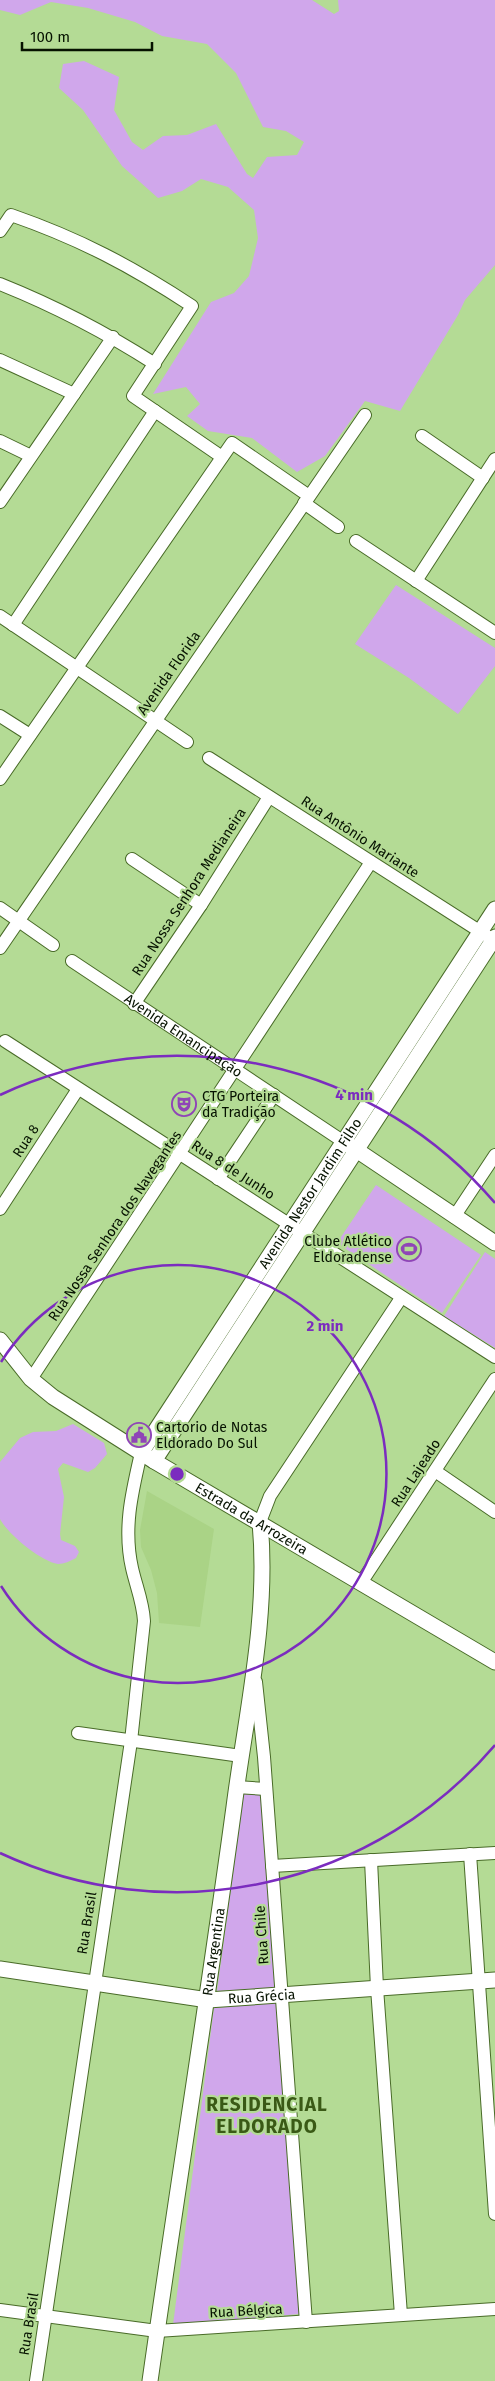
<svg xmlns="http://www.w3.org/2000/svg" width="495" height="2381" font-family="'Fira Sans',sans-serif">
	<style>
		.built { fill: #aad386 }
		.green { fill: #d0a7eb }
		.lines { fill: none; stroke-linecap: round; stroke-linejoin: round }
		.minor-casing { stroke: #496b28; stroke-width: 14 }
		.major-casing { stroke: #496b28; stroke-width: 17 }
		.minor { stroke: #fff; stroke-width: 12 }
		.major { stroke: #fff; stroke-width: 15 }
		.ring { fill: none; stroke: #7b2cbf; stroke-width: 2.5 }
		.labels { text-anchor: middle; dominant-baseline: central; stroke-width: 4.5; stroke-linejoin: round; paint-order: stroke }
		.street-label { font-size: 14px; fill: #061200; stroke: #b4db95 }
		.poi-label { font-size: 14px; fill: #061200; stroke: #b4db95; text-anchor: start }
		.district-label { font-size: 19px; font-weight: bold; letter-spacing: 1px; fill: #3a5a16; stroke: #b4db95 }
		.centre { fill: #7b2cbf; stroke: #b4db95; stroke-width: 2.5 }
		.ring-label { font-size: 15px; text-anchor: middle; font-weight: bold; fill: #7b2cbf; stroke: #b4db95; stroke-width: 4.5; stroke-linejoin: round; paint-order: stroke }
	</style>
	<rect width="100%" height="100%" fill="#b4db95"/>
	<!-- built -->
	<polygon class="built" points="147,1491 214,1529 200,1627 159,1623 157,1593 151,1570 141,1547 140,1530"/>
	<!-- green -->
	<g class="green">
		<polygon points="0,0 312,0 334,14 339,11 338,0 495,0 495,265 465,300 458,315 400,411 365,401 325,456 297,472 252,438 208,431 187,416 200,404 186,387 153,394 211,302 234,293 249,276 258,238 254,210 228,187 201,179 182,191 158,198 122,166 83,110 59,88 63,64 84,61 119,77 114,110 132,142 143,150 163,136 187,135 216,124 247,174 253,178 267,157 297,155 304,142 286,131 263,127 236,73 207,44 162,36 135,22 88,8 51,2 20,15 0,10"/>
		<polygon points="396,585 495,648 495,666 458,714 409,678 355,644"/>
		<polygon points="376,1185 481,1255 442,1313 337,1243"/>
		<polygon points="485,1252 495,1259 495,1348 444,1316"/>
		<path d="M73,1424L104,1443L107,1454L95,1468L88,1472L63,1463L58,1469L64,1497L60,1534L61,1540L75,1546L79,1552L76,1558C70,1561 64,1564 58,1564C40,1561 8,1534 0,1519V1462L20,1438L33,1432L56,1431Z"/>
		<polygon points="244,1794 262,1795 278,1988 217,1991"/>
		<polygon points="276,2003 299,2314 173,2325 214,2008"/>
	</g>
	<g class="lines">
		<defs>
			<g id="minor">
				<path d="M0,231L11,215C80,239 131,266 192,306L133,396L222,457"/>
				<path d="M0,284C55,306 105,332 155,364"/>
				<polyline points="0,360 74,394"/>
				<polyline points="422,436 483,478"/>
				<polyline points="0,441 31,456"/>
				<polyline points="0,502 113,337"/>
				<polyline points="304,503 338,527"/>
				<polyline points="356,541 495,633"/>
				<polyline points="416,581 495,459"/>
				<polyline points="0,616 187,742"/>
				<polyline points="13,625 155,411"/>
				<polyline points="0,716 30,735"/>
				<polyline points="209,758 495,941"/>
				<polyline points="0,779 232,443 309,496"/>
				<polyline points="132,859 201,905"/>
				<polyline points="0,908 53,945"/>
				<polyline points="0,948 365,415"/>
				<path id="s1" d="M72,961L344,1142"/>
				<polyline points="134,1004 201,905 269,797"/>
				<polyline points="5,1041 495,1357"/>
				<polyline points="218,1179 274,1095"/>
				<polyline points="0,1209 78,1089"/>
				<polyline points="454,1217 495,1155"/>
				<polyline points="31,1379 371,862"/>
				<polyline points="435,1471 495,1512"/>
				<polyline points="260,1522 270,1496 401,1298"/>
				<polyline points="361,1583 495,1379"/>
				<polyline points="256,1682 264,1757 306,2322"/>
				<polyline points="78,1733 241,1756"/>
				<polyline points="236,1787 266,1789"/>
				<polyline points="470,1854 495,2214"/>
				<polyline points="371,1860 377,1988 401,2315"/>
				<polyline points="272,1866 495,1853"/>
				<polyline points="0,2310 157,2331 495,2309"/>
				<path d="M36,2381L131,1741L144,1621C143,1602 136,1586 132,1568C123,1528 132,1492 141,1453"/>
			</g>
			<g id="major">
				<polyline points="349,1145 495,1243"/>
				<path id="s2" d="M0,1340L31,1379L53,1397L154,1461L495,1662"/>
				<path id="s3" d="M141,1453L495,909"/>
				<polyline points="154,1461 495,937"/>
				<path id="s4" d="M0,1969L208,2000L495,1980"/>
				<path id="s5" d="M150,2381C177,2190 208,1999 234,1807C246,1713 269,1617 260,1522"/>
			</g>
		</defs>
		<!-- minor casing -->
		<use href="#minor" class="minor-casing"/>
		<!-- major casing -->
		<use href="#major" class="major-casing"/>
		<!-- minor -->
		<use href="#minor" class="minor"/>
		<!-- major -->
		<use href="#major" class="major"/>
	</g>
	<!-- distance rings -->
	<g class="ring">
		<path d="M1 1362A209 209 0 1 1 1 1586"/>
		<path d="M495 1745A418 418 0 0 1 0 1853M0 1095A418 418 0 0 1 495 1203"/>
	</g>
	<!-- icons -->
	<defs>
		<symbol id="theatre-ring" viewBox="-11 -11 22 22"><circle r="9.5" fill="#b4db95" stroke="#8f45b7" stroke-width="1.5"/><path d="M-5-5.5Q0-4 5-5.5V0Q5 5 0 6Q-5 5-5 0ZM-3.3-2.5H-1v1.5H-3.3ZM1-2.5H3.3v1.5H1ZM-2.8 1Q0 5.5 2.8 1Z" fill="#8f45b7"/></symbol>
		<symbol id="stadium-ring" viewBox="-11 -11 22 22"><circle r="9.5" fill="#b4db95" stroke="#8f45b7" stroke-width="1.5"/><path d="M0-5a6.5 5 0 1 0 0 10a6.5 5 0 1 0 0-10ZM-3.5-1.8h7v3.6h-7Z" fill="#8f45b7"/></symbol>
		<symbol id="civic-ring" viewBox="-11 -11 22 22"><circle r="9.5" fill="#b4db95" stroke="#8f45b7" stroke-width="1.5"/><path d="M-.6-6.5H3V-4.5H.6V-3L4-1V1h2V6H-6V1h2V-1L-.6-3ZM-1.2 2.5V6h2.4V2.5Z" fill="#8f45b7"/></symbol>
	</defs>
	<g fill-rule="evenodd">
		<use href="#theatre-ring" x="170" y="1090" width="28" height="28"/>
		<use href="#stadium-ring" x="395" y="1235" width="28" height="28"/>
		<use href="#civic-ring" x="125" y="1421" width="28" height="28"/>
	</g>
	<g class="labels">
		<!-- street labels -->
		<g class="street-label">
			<text transform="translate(169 673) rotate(-55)">Avenida Florida</text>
			<text transform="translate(360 837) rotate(33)">Rua Antônio Mariante</text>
			<text transform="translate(189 892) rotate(-57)">Rua Nossa Senhora Medianeira</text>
			<text stroke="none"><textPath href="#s1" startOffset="134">Avenida Emancipação</textPath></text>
			<text transform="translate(26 1141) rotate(-57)">Rua 8</text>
			<text transform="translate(233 1170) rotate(33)">Rua 8 de Junho</text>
			<text stroke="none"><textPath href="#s3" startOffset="310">Avenida Nestor Jardim Filho</textPath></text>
			<text transform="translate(115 1226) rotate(-56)">Rua Nossa Senhora dos Navegantes</text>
			<text transform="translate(416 1473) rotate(-57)">Rua Lajeado</text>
			<text stroke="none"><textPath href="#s2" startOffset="311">Estrada da Arrozeira</textPath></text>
			<text transform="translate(87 1923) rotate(-81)">Rua Brasil</text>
			<text transform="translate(262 1935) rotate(-94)">Rua Chile</text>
			<text stroke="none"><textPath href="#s5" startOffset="434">Rua Argentina</textPath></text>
			<text stroke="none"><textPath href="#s4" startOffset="264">Rua Grécia</textPath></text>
			<text transform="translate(246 2311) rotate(-3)">Rua Bélgica</text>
			<text transform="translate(29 2324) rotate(-81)">Rua Brasil</text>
		</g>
		<!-- poi labels -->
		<g class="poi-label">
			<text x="202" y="1096">CTG Porteira<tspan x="202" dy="16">da Tradição</tspan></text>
			<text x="392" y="1241" text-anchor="end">Clube Atlético<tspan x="392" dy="16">Eldoradense</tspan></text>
			<text x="156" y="1427">Cartorio de Notas<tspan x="156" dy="16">Eldorado Do Sul</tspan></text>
		</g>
		<!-- district labels -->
		<g class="district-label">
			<text x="267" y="2104">RESIDENCIAL<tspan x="267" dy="22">ELDORADO</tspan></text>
		</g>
	</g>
	<circle cx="177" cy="1474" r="8" class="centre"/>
	<g class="ring-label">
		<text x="354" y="1100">4 min</text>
		<text x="325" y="1331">2 min</text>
	</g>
	<!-- scale -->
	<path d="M22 42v8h130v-8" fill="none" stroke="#061200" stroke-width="2.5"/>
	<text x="30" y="42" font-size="15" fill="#061200" stroke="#b4db95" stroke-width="4" paint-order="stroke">100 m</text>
</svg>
